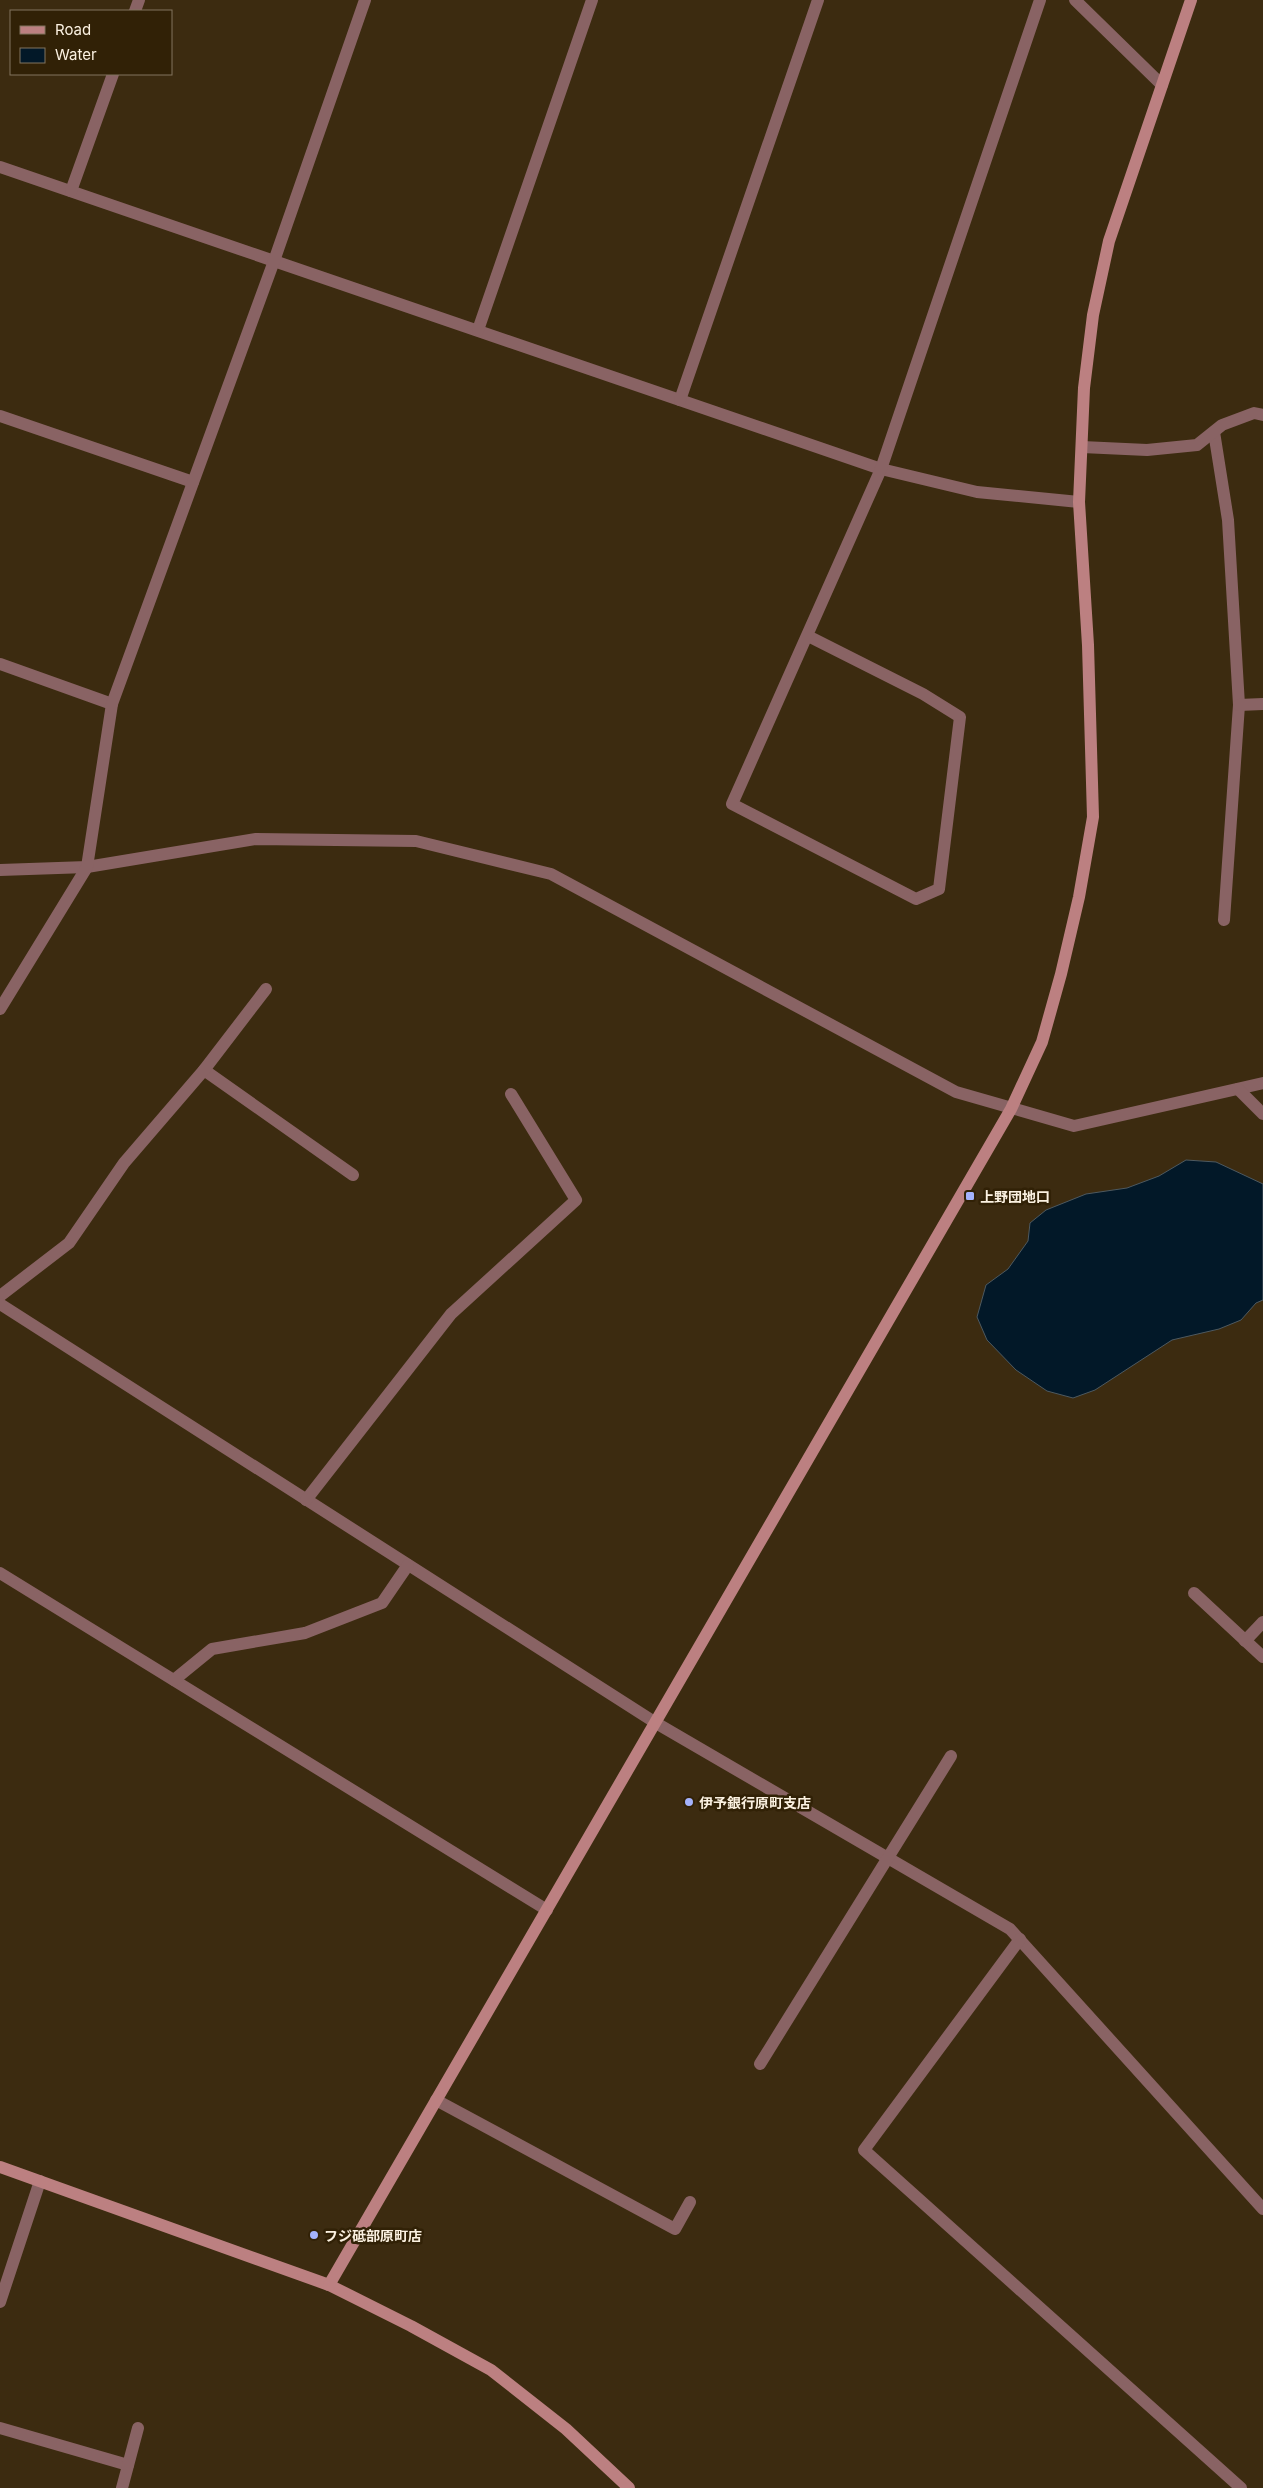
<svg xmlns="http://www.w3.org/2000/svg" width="1263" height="2488" font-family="Inter,'Noto Sans JP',sans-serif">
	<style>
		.water { fill: #021828; stroke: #4d5960 }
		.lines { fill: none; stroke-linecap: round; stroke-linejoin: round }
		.street { stroke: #896364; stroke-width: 12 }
		.secondary { stroke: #bc8081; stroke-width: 12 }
		.poi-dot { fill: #a4b2fc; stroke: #312106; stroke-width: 2 }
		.labels { text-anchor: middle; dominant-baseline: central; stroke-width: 5; stroke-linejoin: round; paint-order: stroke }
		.poi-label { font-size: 14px; font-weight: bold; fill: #fbf1e1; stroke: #312106; text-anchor: start }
	</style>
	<rect width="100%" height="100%" fill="#3c2b10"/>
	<!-- water -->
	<polygon class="water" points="1186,1160 1216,1162 1263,1184 1263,1300 1256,1303 1241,1320 1219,1329 1172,1340 1095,1390 1073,1398 1047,1391 1016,1370 987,1340 977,1317 986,1285 1008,1269 1028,1241 1030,1223 1046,1210 1086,1194 1127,1188 1159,1176"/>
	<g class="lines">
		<!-- street -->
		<g class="street">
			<polyline points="1075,0 1162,85"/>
			<polyline points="135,11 139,0"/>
			<polyline points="0,167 881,469 977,492 1079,502"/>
			<polyline points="71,191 113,74"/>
			<polyline points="478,330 592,0"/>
			<polyline points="680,400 818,0"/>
			<polyline points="0,416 193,482"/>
			<polyline points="1214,432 1228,520 1239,705 1224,920"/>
			<polyline points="1082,447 1147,450 1197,445 1222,425 1254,413 1263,415"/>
			<polyline points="808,636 923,694 960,717 939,889 916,899 732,804 881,469 1040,0"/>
			<polyline points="0,664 112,704"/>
			<polyline points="1239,705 1263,704"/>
			<polyline points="0,870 87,867 256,839 416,841 551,874 956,1092 1074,1126 1263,1083"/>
			<polyline points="0,1009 87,867 112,704 274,261 365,0"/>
			<polyline points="204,1070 353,1175"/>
			<polyline points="1238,1089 1263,1114"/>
			<polyline points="0,1296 69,1243 124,1163 204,1070 266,989"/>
			<polyline points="0,1304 656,1723 1010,1929 1263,2209"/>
			<polyline points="306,1500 451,1314 576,1200 511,1094"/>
			<polyline points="0,1573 547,1910"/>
			<polyline points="1194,1593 1263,1657"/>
			<polyline points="1245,1641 1263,1622"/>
			<polyline points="174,1680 212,1649 305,1633 382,1603 408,1565"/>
			<polyline points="1020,1939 864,2150 1241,2488"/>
			<polyline points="760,2064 951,1756"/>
			<polyline points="436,2100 675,2229 690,2202"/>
			<polyline points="0,2302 40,2181"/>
			<polyline points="0,2428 128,2465"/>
			<polyline points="122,2488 138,2428"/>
		</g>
		<!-- secondary -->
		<g class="secondary">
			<polyline points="0,2167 329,2285 411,2326 491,2370 566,2429 629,2488"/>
			<polyline points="329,2285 1011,1109 1042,1042 1061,974 1079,897 1093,817 1088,645 1079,502 1084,388 1093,315 1109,241 1191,0"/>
		</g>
	</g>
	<!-- markers -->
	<g class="poi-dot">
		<rect x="965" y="1191" width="10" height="10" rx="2.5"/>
		<circle cx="689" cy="1802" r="5"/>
		<circle cx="314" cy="2235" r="5"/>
	</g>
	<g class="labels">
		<!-- poi labels -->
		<g class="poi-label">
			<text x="980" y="1196">上野団地口</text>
			<text x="699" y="1802">伊予銀行原町支店</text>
			<text x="324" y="2235">フジ砥部原町店</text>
		</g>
	</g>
	<!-- legend -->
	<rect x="10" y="10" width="162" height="65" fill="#312106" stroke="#82745e"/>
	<rect x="20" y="26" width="25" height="8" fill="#bc8081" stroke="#82745e"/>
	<text x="55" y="35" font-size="15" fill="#fbf1e1">Road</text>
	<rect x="20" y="48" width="25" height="15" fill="#021828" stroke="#82745e"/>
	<text x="55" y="60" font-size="15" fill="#fbf1e1">Water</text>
</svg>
